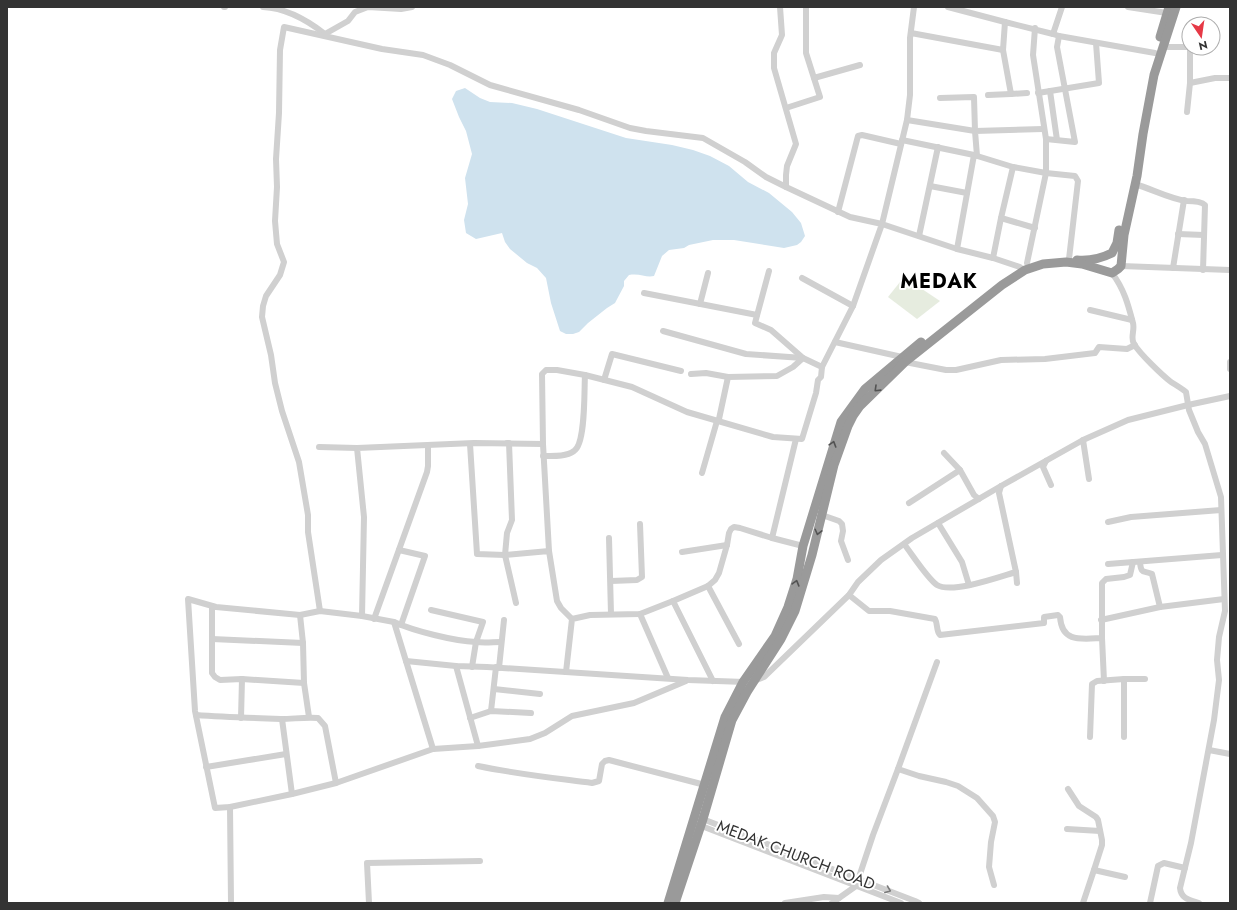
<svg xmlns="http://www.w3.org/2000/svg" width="1237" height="910" font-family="Jost,sans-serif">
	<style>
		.green { fill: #e6ecdf }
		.water { fill: #cfe2ee }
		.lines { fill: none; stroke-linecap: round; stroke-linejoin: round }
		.minor { stroke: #d0d0d0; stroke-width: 6 }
		.highway { stroke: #9a9a9a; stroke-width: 9 }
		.oneway { stroke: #525252 }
		.oneway2 { stroke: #7a7a7a }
		.labels { text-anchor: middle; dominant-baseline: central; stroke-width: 4; stroke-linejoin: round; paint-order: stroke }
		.street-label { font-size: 16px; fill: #333; stroke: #fff }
		.district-label { font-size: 20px; font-weight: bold; letter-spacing: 1px; fill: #000; stroke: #fff }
	</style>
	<rect width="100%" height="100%" fill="#fff"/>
	<!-- green -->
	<polygon class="green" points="904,277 940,301 917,319 888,297"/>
	<!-- water -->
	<path class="water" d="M465,88L480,98L490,102L512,103L537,109L626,138L672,145L693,150L710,156L729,166L748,182L769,193L792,212L801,223L805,236L801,242L797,245L784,248L734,240H713L689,245L684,248L669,250L662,256L654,276C646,278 640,273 629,275L624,281V286L615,303L607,308L588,323L579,332L573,334H566L560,331L551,303L546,278L537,268L527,263L510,249L505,242L502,233L476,239L466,233L464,220L468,204L465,178L472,154L466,131L459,117L452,99L456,91Z"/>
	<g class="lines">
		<!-- minor -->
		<g class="minor">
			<polyline points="224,7 225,7"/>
			<path d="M263,7C286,8 307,20 325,34L348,21L355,12L368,7L401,9L412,7"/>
			<polyline points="914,7 910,38 910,95 907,120 882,224 957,249 993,258 1020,267"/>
			<polyline points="948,7 1005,22"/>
			<polyline points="1128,7 1167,13"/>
			<polyline points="911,33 1003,50 1005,22 1053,34 1062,7"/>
			<polyline points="1059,36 1155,53"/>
			<polyline points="1163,47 1189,47"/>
			<polyline points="1206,48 1207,48"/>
			<polyline points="1003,50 1011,94 1027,93"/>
			<polyline points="814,78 860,65"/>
			<polyline points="1190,83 1215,78 1230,78"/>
			<polyline points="1050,91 1057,140"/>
			<polyline points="1038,93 1099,83 1096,43"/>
			<polyline points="988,95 1011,94"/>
			<polyline points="786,108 820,97 806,53 806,7"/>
			<polyline points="1187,112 1190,83 1190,48"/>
			<polyline points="907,120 975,131 974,97 940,98"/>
			<polyline points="1046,139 1075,142 1057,47 1059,36 1053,34"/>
			<polyline points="902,140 974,155 1013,167 1046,173 1075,176 1078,181 1069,259"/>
			<polyline points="977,156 975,131 1043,129"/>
			<path d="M1135,184C1152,189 1170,199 1187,201C1193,201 1201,201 1205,205L1203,270"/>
			<polyline points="930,186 967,193"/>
			<polyline points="838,212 858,136 862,135 901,144"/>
			<polyline points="1001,218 1035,228"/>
			<polyline points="1178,234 1204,235"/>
			<polyline points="919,236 938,147"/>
			<polyline points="957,249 974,155"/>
			<polyline points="993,258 1001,218 1013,167"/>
			<polyline points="1027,263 1046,173 1046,139 1033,55 1035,28"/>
			<polyline points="1121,266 1230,270"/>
			<polyline points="1173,268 1184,200"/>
			<path d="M1112,273C1124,289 1128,304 1133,323C1135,330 1130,338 1134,344C1140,354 1162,375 1171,382C1176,385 1181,388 1186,392L1189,410L1198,432L1205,444L1221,497L1225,611L1219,637L1217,660L1219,680L1214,720L1191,843L1180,888C1181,899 1190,900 1199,903"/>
			<polyline points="802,278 853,306"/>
			<polyline points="644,293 757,315"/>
			<polyline points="700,304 708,273"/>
			<polyline points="1090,310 1132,320"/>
			<polyline points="663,331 746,354 803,358 822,367"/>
			<polyline points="835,342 902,357"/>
			<polyline points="905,362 946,370 956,370 1001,360 1045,359 1095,353 1099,347 1127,349 1135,345"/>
			<polyline points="1230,362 1230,369"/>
			<polyline points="691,374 706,373 728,377"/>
			<polyline points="604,380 612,354 681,371"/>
			<polyline points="1083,440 1089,479"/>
			<polyline points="507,443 509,443 512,520 507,533 505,555 516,603"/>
			<polyline points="470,444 477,554 505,555 549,551 557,601 561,608 572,619"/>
			<polyline points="319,447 357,448"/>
			<polyline points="944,453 960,470 974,495 979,499"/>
			<path d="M543,456C553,456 566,457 574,451C586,444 584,390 585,375"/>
			<polyline points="1046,461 1043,467 1051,485"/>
			<polyline points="702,473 717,421 719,419 728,377 777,376 793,367 803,358 771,330 755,323 769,271"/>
			<polyline points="909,503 960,470"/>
			<polyline points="822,515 839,521 842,524 843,531 841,541 848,560"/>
			<polyline points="1108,522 1131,517 1221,510"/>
			<polyline points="938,523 962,562 969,585"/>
			<polyline points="609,538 611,614"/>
			<polyline points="772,538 796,439"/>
			<path d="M904,544C912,554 927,578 937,585C952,594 999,577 1016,572L999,493L1001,486"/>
			<polyline points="399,550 425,556 401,625"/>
			<polyline points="549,551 543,444 542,374 546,370 557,370 585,375 632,387 687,412 773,437 802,439 816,393 818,380 821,377 822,367 853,306 882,224 850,217 786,187 786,175 787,166 796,144 774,68 774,53 782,35 780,7"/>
			<polyline points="682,552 727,545"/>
			<path d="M1140,562C1141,575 1144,570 1152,574L1160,607"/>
			<polyline points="1108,564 1222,555"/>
			<polyline points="1016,572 1017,583"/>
			<polyline points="611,581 637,580 642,577 640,524"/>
			<polyline points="708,586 739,644"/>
			<path d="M849,595L869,611H890L935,619C938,624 936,631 940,635L1044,623V617L1058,615L1060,617C1062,643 1081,639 1102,638"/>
			<polyline points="212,606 212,673 215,677 220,680 242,679 304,683"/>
			<polyline points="431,610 483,622 476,642 472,667"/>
			<polyline points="320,611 308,532 308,515 299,462 282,411 275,383 271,355 262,317 263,306 266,296 280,275 284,262 277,244 275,221 277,187 276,159 279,113 280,50 284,27 382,49 423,55 450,65 490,85 579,110 630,128 646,131 703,138 745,162 766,177 786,187"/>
			<polyline points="640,614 668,678"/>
			<polyline points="300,615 303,643 304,683 309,717"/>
			<polyline points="362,616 320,611 300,615 216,607 188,599 195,711 215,808 230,807 292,794 336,783 433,749 478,746 530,739 545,733 572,716 634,703 686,681"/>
			<polyline points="374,619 427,472 428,466 428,445"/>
			<polyline points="1101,620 1160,607 1224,599"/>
			<polyline points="394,622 362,616 364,517 357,448 474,443 543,444"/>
			<polyline points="212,639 303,643"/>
			<polyline points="406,661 456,666 487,667 688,680 745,682"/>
			<polyline points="456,666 478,746"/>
			<polyline points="499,668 504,620"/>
			<polyline points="566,672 572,619 590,615 640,614 673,601"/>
			<polyline points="1124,679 1145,679"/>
			<polyline points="713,681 673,601 708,586 715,580 719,573 727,545 729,533 731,529 734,527 740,528 772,538 803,546"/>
			<polyline points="754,681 764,677 849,595 858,582 881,560 912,538 1001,486 1083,440 1128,420 1188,405 1230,396"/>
			<polyline points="1104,681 1102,638 1102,583 1106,579 1124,577 1130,575 1133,562"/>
			<polyline points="494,689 540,694"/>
			<polyline points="491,711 496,667"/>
			<path d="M196,715C224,717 252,718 281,719C293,719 305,717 318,718L325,726L336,783"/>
			<polyline points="241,718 242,679"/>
			<polyline points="470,718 491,711 531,713"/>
			<polyline points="282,719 292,794"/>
			<polyline points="1090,737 1092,684 1097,681 1124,679 1124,737"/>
			<path d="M433,749L394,622C414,631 454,641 476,642C485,643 493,642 501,642"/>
			<polyline points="1209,750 1230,754"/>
			<path d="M478,766C516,774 554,778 592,783L599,781L602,764L605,761L609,760L705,785"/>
			<polyline points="206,767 286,754"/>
			<polyline points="898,769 919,776 946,782 958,786 977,798 993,816 995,822 991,842 989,867 994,885"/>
			<polyline points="1068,789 1079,806 1096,817 1098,820 1102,840 1102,845 1094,870 1083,903"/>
			<polyline points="230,807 231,903"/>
			<polyline points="700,818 915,901 919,903"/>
			<polyline points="699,825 901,903"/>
			<polyline points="1067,829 1100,831"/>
			<polyline points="1094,870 1125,877"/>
			<polyline points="369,903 367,863 480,861"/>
			<polyline points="785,903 824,897 839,898"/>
			<polyline points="832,903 856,886 873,835 898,769 937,662"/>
			<polyline points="1150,903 1158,866 1164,863 1185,868"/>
		</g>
		<!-- highway -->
		<g class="highway">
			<polyline points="1160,37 1169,7"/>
			<path d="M1077,260C1089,261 1102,258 1112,253L1117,243L1119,230"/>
			<polyline points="668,903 725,717 743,682 775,636 788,607 797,579 803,546 841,422 865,389 921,342"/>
			<polyline points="675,903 703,819 732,720 747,692 781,639 795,611 812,555 834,465 848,426 853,416 860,406 905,362 1002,285 1025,270 1043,264 1066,262 1082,264 1112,273 1118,269 1121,266 1124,235 1137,176 1143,134 1154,75 1176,7"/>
		</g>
	</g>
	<!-- one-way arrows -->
	<defs><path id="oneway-chevron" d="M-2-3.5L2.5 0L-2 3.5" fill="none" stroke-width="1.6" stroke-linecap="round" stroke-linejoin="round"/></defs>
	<g class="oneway">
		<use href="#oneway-chevron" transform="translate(877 389) rotate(136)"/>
		<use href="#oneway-chevron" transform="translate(833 444) rotate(-73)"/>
		<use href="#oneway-chevron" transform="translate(818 532) rotate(104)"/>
		<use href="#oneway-chevron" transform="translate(796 583) rotate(-74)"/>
	</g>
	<use class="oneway2" href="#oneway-chevron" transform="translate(888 890) rotate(21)"/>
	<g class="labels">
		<!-- street labels -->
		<g class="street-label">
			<text transform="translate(796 855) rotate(21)">MEDAK CHURCH ROAD</text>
		</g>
		<!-- district labels -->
		<g class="district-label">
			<text x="939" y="281">MEDAK</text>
		</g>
	</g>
	<!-- border -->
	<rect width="1237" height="910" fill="none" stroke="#333333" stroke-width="16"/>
	<!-- north arrow -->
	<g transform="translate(1201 36) rotate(167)"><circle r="19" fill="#ffffff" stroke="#adadad"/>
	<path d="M0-3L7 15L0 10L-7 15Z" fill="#e63946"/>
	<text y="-6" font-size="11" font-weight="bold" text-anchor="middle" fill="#333333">N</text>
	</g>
</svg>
